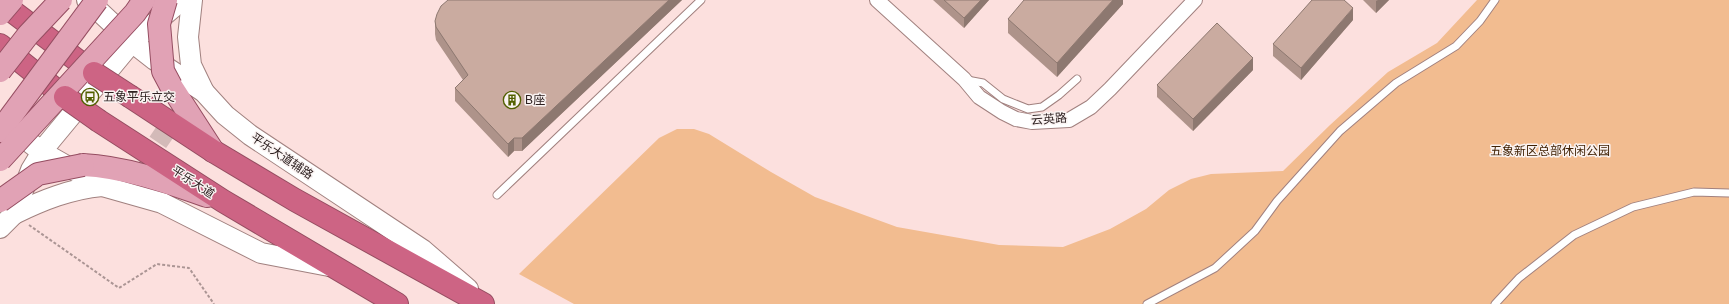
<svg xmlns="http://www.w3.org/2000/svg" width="1729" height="304" font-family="Arial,'Noto Sans SC',sans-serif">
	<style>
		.green { fill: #f2bc90 }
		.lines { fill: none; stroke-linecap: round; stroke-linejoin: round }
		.secondary-tunnel { stroke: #d3bab8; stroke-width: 20; stroke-dasharray: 20 10; stroke-linecap: butt }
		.lane-casing { stroke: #a1817f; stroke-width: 9 }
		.street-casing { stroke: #a1817f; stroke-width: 16 }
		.secondary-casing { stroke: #a1817f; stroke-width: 22 }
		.primary-casing { stroke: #954d61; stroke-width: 24 }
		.highway-casing { stroke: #954d61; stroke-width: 24 }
		.path { stroke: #ab9594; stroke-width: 2; stroke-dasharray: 3 2; stroke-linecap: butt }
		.lane { stroke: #fff; stroke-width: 7 }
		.street { stroke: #fff; stroke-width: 14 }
		.secondary { stroke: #fff; stroke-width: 20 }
		.primary { stroke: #e1a2b5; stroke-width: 22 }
		.highway { stroke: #cd6484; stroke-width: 22 }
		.primary-bridge-casing { stroke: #954d61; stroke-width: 24; stroke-linecap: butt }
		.highway-bridge-casing { stroke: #954d61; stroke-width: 24; stroke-linecap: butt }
		.primary-bridge { stroke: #e1a2b5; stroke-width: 22 }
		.highway-bridge { stroke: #cd6484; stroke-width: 22 }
		.wall { fill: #ae938a }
		.shaded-wall { fill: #8d7870 }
		.building { fill: #caaba0; stroke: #8d7870 }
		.labels { text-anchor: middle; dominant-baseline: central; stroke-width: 3; stroke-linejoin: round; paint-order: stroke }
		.poi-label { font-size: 12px; fill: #2e2121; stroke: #faf3f2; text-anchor: start }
		.street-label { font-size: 12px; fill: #2e2121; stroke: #faf3f2 }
		.park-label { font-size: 12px; fill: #402103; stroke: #faf3f2 }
	</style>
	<rect width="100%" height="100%" fill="#fce0de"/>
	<!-- green -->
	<polygon class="green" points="1477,0 1729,0 1729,304 574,304 519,274 659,138 677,129 694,129 709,134 771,172 815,197 897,227 999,245 1063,247 1110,229 1146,209 1169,190 1191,179 1211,174 1283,171 1330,125 1388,72 1437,43"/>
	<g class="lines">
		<!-- secondary-tunnel -->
		<polyline class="secondary-tunnel" points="147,170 152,151 167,129 182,113"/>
		<defs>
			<g id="lane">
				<polyline points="967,80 983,83 1003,99 1028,109 1042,107 1059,95 1077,79"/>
				<polyline points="497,195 701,0"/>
				<polyline points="1147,304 1215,268 1255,231 1277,201 1340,131 1396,83 1456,46 1480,21 1495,0"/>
				<polyline points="1495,304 1519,278 1574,235 1633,207 1694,192 1729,193"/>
			</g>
			<polyline id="street" points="877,0 964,79 979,97 1002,112 1016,119 1032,122 1069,120 1091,107 1110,89 1195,0"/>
			<g id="secondary">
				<polyline points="87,0 132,42 155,60 204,92 225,115 250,135 423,250 468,289"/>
				<polyline points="192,0 188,37 191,65 204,92"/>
				<polyline points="10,127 42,152 102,186 162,203 261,253 329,266"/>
				<path d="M14,214C43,200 70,189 102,186"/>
				<polyline points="0,228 14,214 31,170 45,147 132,42 182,0"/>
			</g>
			<g id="primary">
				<polyline points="171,86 213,151"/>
				<path d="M83,165C125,167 167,182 207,196"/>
			</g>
			<g id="highway">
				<polyline points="0,2 94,73"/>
				<polyline points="0,45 65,97"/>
				<polyline points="131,97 213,151 295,200 483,304"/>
				<polyline points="99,121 223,201 397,304"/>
			</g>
		</defs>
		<!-- lane casing -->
		<use href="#lane" class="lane-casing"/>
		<!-- street casing -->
		<use href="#street" class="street-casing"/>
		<!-- secondary casing -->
		<use href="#secondary" class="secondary-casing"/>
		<!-- primary casing -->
		<use href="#primary" class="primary-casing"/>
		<!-- highway casing -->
		<use href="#highway" class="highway-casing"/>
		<!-- path -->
		<polyline class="path" points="29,225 119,288 157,264 189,268 214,304"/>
		<!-- lane -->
		<use href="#lane" class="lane"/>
		<!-- street -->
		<use href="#street" class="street"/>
		<!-- secondary -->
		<use href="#secondary" class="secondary"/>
		<!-- primary -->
		<use href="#primary" class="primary"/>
		<!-- highway -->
		<use href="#highway" class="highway"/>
		<defs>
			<g id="primary-bridge">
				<polyline points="166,0 159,24 163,71 171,86"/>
				<polyline points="0,14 12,0"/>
				<polyline points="0,71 28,35 61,0"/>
				<polyline points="0,131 97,0"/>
				<polyline points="0,160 135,13 144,0"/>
				<polyline points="0,201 38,174 83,165"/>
			</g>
			<g id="highway-bridge">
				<polyline points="94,73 131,97"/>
				<polyline points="65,97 99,121"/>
			</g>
		</defs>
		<!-- primary-bridge casing -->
		<use href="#primary-bridge" class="primary-bridge-casing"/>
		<!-- highway-bridge casing -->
		<use href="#highway-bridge" class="highway-bridge-casing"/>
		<!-- primary-bridge -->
		<use href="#primary-bridge" class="primary-bridge"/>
		<!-- highway-bridge -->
		<use href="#highway-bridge" class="highway-bridge"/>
	</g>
	<!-- wall -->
	<g class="wall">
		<polygon points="682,0 522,151 514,151 508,157 455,101 455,88 463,80 436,40 435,34 435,21"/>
		<polygon points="933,0 989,0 964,28"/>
		<polygon points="1123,0 1123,4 1057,77 1008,33 1008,19"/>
		<polygon points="1363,0 1389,0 1376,13"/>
		<polygon points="1353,20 1301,80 1273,56 1273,44"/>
		<polygon points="1253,70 1193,131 1157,97 1157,85"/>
	</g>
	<!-- shaded-wall -->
	<g class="shaded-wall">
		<polygon points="669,0 682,0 522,151 522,138"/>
		<polygon points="981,0 989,0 964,28 964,18"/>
		<polygon points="1113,0 1123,0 1123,4 1057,77 1057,63"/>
		<polygon points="1378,0 1389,0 1376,13 1376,1"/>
		<polygon points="1353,8 1353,20 1301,80 1301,68"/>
		<polygon points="1253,58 1253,70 1193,131 1193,119"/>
		<polygon points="514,138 514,151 508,157 508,144"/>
	</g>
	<!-- building -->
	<g class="building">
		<polygon points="448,0 669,0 522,138 514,138 508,144 455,88 468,75 436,27 435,21 437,14 441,6"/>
		<polygon points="944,0 981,0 964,18"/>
		<polygon points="1024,0 1113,0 1057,63 1008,19"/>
		<polygon points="1312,0 1344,0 1353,8 1301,68 1273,44"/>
		<polygon points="1217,23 1253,58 1193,119 1157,85"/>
	</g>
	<!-- icons -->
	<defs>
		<symbol id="bus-ring" viewBox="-11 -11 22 22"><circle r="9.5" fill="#faf3f2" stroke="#526000" stroke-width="1.5"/><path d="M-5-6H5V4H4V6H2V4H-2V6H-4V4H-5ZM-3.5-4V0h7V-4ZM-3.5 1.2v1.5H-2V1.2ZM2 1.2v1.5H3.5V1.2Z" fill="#526000"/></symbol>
		<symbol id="building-ring" viewBox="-11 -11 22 22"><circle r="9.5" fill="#faf3f2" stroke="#526000" stroke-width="1.5"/><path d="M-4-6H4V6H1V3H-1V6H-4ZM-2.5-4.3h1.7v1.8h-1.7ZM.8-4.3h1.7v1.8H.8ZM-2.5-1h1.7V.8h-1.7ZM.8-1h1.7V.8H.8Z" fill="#526000"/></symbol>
	</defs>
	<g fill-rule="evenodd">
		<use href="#bus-ring" x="80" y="87" width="20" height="20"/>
		<use href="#building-ring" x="502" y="90" width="20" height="20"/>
	</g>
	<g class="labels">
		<!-- poi labels -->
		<g class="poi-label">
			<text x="103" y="97">五象平乐立交</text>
			<text x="525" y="100">B座</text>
		</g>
		<!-- street labels -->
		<g class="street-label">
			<text transform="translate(1049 119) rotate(-4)">云英路</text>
			<text transform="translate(282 156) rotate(34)">平乐大道辅路</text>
			<text transform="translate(193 182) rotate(33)">平乐大道</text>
		</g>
		<!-- park labels -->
		<g class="park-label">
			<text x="1550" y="151">五象新区总部休闲公园</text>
		</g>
	</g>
</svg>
